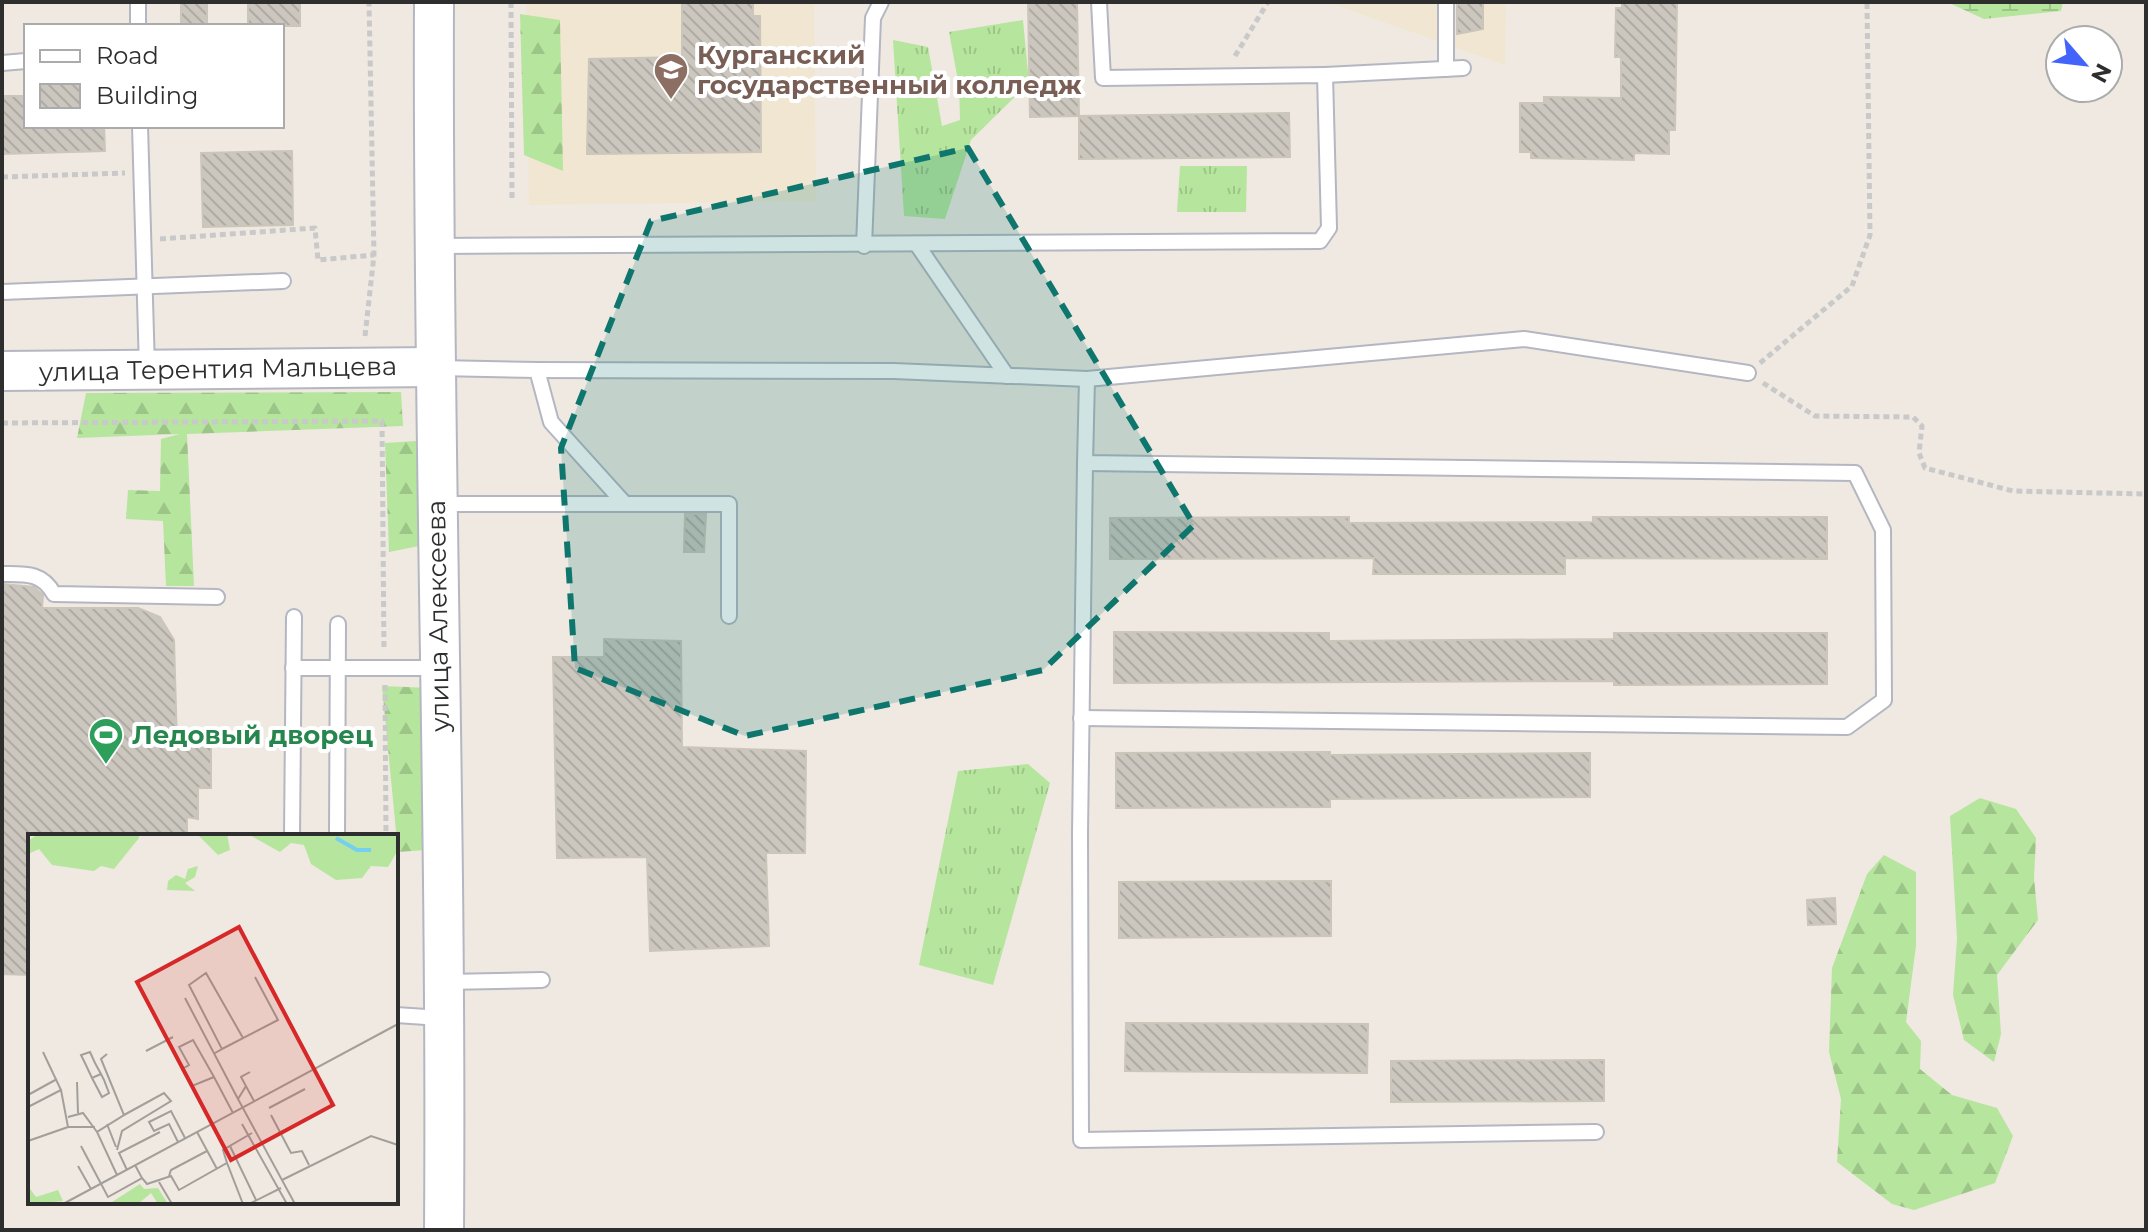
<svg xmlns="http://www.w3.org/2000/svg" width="2148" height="1232" font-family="Montserrat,sans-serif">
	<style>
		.education { fill: #f0e6d1 }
		.grass { fill: url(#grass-tufts) }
		.forest { fill: url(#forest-firs) }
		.wetland { fill: url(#wetland-marsh) }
		.building { fill: url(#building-back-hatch); stroke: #cbc5ba; stroke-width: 2 }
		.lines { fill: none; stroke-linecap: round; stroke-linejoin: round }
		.service-casing { stroke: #b4b7c1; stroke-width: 18 }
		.tertiary-casing { stroke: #b4b7c1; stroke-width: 42 }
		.path { stroke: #c9c9c9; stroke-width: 5; stroke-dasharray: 6 4; stroke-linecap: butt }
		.service { stroke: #fff; stroke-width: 14 }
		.tertiary { stroke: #fff; stroke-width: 38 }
		.marked { fill: #0f766e; fill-opacity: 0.2; stroke: #0f766e; stroke-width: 6; stroke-dasharray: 16 10; stroke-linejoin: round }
		.labels { text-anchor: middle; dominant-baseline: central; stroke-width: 8; stroke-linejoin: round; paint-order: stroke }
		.education-label { font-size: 26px; font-weight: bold; fill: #785e54; stroke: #fff; text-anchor: start }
		.street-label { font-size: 26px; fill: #2e2e2e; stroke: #fff }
		.leisure-label { font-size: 26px; font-weight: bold; fill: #27864d; stroke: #fff; text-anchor: start }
		.inset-river { fill: none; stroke: #75cff0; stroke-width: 4 }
		.inset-road { fill: none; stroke: #a29e99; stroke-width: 2 }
		.view { fill: #d62828; fill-opacity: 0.15; stroke: #d62828; stroke-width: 4 }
		.inset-edge { fill: none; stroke: #2e2e2e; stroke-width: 4 }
	</style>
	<defs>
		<pattern id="grass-tufts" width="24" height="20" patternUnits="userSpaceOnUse" patternTransform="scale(2)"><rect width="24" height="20" fill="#b6e59e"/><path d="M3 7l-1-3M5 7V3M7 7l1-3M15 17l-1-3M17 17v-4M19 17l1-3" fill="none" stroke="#9dc588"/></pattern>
		<pattern id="forest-firs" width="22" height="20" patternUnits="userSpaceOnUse" patternTransform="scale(2)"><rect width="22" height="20" fill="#b6e59e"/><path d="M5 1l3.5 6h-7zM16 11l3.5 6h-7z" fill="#9dc588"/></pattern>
		<pattern id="wetland-marsh" width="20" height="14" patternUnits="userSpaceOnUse" patternTransform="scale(2)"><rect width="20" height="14" fill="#b6e59e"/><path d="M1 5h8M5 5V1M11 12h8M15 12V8" fill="none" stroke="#9dc588"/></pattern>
		<pattern id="building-back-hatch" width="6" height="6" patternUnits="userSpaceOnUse" patternTransform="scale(2)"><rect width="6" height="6" fill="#cbc7bf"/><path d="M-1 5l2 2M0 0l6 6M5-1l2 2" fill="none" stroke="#afaba4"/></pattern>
	</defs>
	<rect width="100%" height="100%" fill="#efe9e1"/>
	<!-- education -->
	<g class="education">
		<polygon points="526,2 814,2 816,201 529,205"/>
		<polygon points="1327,2 1506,2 1505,65"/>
	</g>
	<!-- grass -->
	<g class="grass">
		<polygon points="1023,20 1029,83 971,140 945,219 904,216 893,40 928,47 942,126 960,120 959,86 949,32"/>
		<polygon points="1180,166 1247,166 1246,212 1177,212"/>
		<polygon points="1028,764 1050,783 993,985 919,965 958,771"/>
	</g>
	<!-- forest -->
	<g class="forest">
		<polygon points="520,14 560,20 563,171 524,155"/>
		<polygon points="401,392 403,426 187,434 194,586 166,586 163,521 126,519 128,490 160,491 161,439 180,434 77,438 86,393"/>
		<polygon points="431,440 424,545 389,552 385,443"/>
		<polygon points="382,686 431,688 425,850 398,852"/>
		<polygon points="1980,798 2016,809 2036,838 2034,878 2038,920 1997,975 2001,1034 1994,1062 1964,1040 1953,995 1957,939 1950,816"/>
		<polygon points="1884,855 1916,872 1916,946 1906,1022 1921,1041 1920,1069 1952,1095 1997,1108 2013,1136 1995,1183 1914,1210 1892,1204 1837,1162 1841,1099 1829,1052 1832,968 1867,874"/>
	</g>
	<!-- wetland -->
	<polygon class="wetland" points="1947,2 2063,2 2061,11 1984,19"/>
	<!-- building -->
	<g class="building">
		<rect x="181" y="2" width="26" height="24"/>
		<rect x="248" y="2" width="52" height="24"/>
		<polygon points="682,2 753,2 753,16 760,16 761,152 587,154 589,59 682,57"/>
		<polygon points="1028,2 1077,2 1079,116 1030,117"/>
		<polygon points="1457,2 1483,2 1483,29 1457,34"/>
		<polygon points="1622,2 1677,2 1675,130 1669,130 1669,154 1634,153 1634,160 1531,158 1531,152 1520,152 1520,103 1544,103 1544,97 1621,98 1621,57 1615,57 1616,8 1622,8"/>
		<polygon points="2,96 26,96 26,126 104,126 105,151 2,154"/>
		<polygon points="1289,113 1290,157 1079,159 1079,116"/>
		<polygon points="292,151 293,225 203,227 201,153"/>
		<polygon points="685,514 706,514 704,552 684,552"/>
		<polygon points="1349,517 1349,523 1593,522 1593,517 1827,517 1827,559 1565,558 1565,574 1373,574 1374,558 1110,559 1110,518"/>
		<polygon points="2,584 34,587 43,595 42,608 138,608 160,617 174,640 177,744 211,744 211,788 198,788 198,819 187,817 187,836 30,836 30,975 2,974"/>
		<polygon points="1114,632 1329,633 1329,641 1614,639 1614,633 1827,633 1827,684 1614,685 1614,681 1114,683"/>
		<polygon points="604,639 681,641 682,747 806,751 805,853 766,853 769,946 650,951 647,857 557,858 553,657 604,657"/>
		<polygon points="1330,752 1330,755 1590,753 1590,797 1330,799 1330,807 1116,808 1116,753"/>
		<polygon points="1331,881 1331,936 1119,938 1119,882"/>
		<polygon points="1835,898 1836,924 1808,925 1807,900"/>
		<polygon points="1126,1023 1368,1024 1367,1073 1125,1071"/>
		<polygon points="1604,1060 1604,1101 1391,1102 1391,1061"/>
	</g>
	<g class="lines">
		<defs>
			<g id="service">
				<polyline points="138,26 138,2"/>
				<polyline points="2,63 26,61"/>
				<polyline points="1446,69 1446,2"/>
				<polyline points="1325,75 1463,68"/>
				<polyline points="140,126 147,369"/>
				<polyline points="436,246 1320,241 1329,228 1325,75 1103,78 1099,2"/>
				<polyline points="864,246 873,18 881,2"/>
				<polyline points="918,246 1007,376"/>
				<polyline points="2,292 283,281"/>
				<polyline points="438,368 537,370 551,422 625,504"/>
				<polyline points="537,370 894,371 1087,379 1524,339 1748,373"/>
				<polyline points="1085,463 1080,834 1081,1140 1596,1132"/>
				<polyline points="441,504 729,504 729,616"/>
				<path d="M2,574C25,574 42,572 54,594L217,597"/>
				<polyline points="293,668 439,668"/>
				<polyline points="1081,718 1847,727 1884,700 1883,530 1855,473 1085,463 1087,379"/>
				<polyline points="292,836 294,617"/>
				<polyline points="337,836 338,624"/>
				<polyline points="446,982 542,980"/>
				<polyline points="396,1015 441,1018"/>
			</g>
			<g id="tertiary">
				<path d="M434,2C432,411 447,821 444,1230"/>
				<polyline points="2,371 435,367"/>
			</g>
		</defs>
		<!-- service casing -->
		<use href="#service" class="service-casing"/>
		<!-- tertiary casing -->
		<use href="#tertiary" class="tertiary-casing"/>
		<!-- path -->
		<g class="path">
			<polyline points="511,2 512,202"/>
			<polyline points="1235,56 1268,2"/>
			<polyline points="2,177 125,173"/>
			<polyline points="160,239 315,228 318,260 374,255"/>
			<polyline points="365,336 374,255 369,2"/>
			<polyline points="1760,363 1852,286 1870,235 1867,2"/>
			<polyline points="1763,383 1815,416 1913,417 1922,426 1919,453 1925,468 2013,491 2146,494"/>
			<polyline points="2,423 382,421 384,651"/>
			<polyline points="385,685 386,836"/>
		</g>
		<!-- service -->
		<use href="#service" class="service"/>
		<!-- tertiary -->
		<use href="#tertiary" class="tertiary"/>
	</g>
	<!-- marked area -->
	<path class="marked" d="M968,148L1194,525L1043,670L745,736L575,668L561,448L651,221Z"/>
	<!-- icons -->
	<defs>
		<symbol id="university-pin" viewBox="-11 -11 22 30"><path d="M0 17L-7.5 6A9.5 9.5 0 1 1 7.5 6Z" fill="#8d6e63" stroke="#fff"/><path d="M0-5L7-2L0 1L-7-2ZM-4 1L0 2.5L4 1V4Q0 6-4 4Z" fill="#fff"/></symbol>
		<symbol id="stadium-pin" viewBox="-11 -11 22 30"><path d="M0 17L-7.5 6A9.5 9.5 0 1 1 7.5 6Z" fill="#2e9e5b" stroke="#fff"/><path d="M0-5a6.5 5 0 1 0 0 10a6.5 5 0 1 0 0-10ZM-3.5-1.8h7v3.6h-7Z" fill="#fff"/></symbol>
	</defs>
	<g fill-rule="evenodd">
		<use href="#university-pin" x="651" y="50" width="40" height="54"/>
		<use href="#stadium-pin" x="86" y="715" width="40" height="54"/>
	</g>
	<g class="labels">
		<!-- education labels -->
		<g class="education-label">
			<text x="697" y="55">Курганский<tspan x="697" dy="30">государственный колледж</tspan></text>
		</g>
		<!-- street labels -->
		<g class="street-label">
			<text transform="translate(218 369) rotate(-1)">улица Терентия Мальцева</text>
			<text transform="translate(438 616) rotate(-91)">улица Алексеева</text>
		</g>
		<!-- leisure labels -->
		<g class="leisure-label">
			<text x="132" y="735">Ледовый дворец</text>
		</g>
	</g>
	<!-- overview -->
	<g transform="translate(28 834)">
		<rect width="370" height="370" fill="#efe9e1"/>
		<path d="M170,32L167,43L157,49L167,57L139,56L140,47L148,41L157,45L160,35ZM112,350L116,355L130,354L140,370H130L123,359L110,370H81ZM0,352L8,363L30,356L35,367L0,370Z" fill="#b6e59e"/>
		<path d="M10,0H110L111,4L86,35L73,32L66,37L24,31L11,15L0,20V7ZM169,0H199L202,16L190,21ZM220,0H360L370,2V16L360,33L343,32L334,44L308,46L283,30L276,11L263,9L252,18Z" fill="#b6e59e"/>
		<path class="inset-river" d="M308,4L329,16H343"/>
		<path class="inset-road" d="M157,164L210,265M194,215L250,186L227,143M118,217L145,203M187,219L194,215L161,151L178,139L215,204M79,220L73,225L96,281L69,298L89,341M222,238L213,243L226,267M186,243L164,252L154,235L161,231L151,213L165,206L186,243L205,279M64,244L74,263L81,259L76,246L73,240L67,229L62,218L53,221L56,227L64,244L73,240M49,248L50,279M218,252L210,265L267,370M0,261L29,245M0,273L33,256L15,218M241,274L277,255M243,281L263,319L274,317L281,331M40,283L55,279L69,298M79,290L88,313M214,290L259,370M40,293H67M169,298L189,335M0,307L40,293L33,256M150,308L141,290L126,297L121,288L143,277L157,304M53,312L80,363L114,344L107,331M202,312L228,366M89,316L94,297L143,267L136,259L96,281M199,329L195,316L224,299M50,332L63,355M99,336L91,319L132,298M141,342L143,336L179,317M114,344L119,350L143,342L151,356L199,329L215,370M254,346L343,302L370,311M131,348L144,370M35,370L370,190M221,370L253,354"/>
		<path class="view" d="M211,93L305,271L203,326L109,148Z"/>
		<rect width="370" height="370" class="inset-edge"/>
	</g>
	<!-- border -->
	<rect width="2148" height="1232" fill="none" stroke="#2e2e2e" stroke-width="8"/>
	<!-- legend -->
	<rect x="24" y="24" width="260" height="104" fill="#ffffff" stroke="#ababab" stroke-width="2"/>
	<rect x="40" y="50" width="40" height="12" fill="#ffffff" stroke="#ababab" stroke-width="2"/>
	<text x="96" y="64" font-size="24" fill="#2e2e2e">Road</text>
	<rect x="40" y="84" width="40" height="24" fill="url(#building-back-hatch)" stroke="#ababab" stroke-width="2"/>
	<text x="96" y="104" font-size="24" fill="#2e2e2e">Building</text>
	<!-- north arrow -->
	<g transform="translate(2084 64) rotate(118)"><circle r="38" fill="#ffffff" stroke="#ababab" stroke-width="2"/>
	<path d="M0-6L14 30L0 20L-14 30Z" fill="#4264fb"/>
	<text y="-12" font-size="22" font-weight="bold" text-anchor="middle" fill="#2e2e2e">N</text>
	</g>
</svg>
